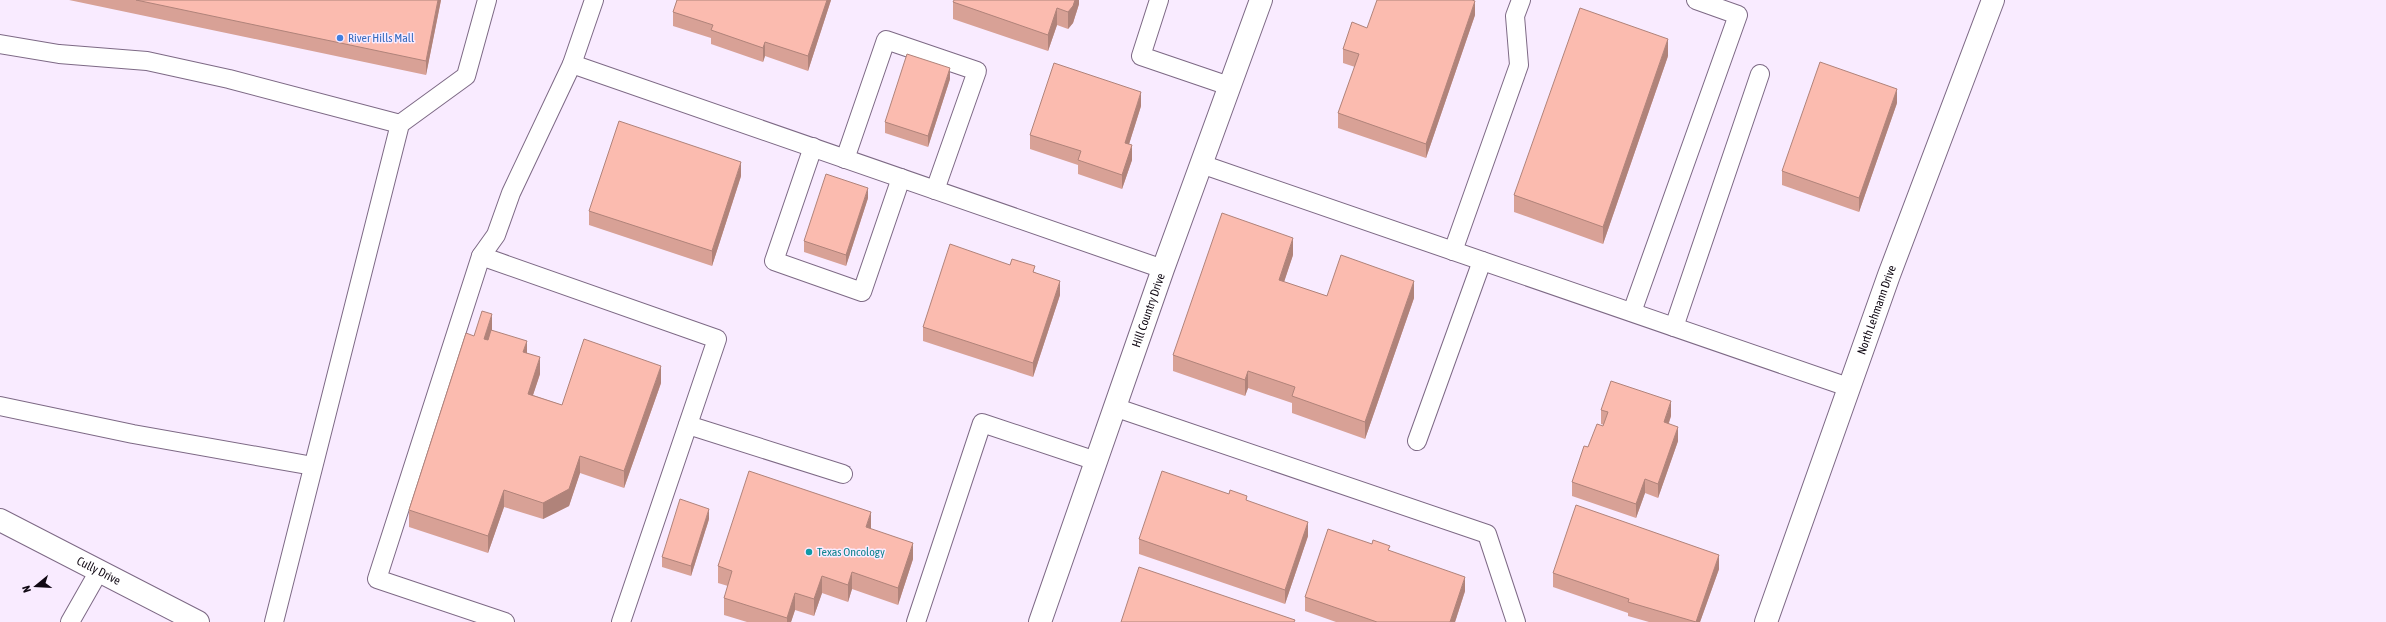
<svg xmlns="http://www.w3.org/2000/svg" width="2386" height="622" font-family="'Asap Condensed',sans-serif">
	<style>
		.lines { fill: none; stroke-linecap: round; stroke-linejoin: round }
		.lane-casing { stroke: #7d6985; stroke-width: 20 }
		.street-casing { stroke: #7d6985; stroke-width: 24 }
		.lane { stroke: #fff; stroke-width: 18 }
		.street { stroke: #fff; stroke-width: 22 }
		.wall { fill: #d8a196 }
		.shaded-wall { fill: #b0837a }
		.building { fill: #fbbbaf; stroke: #b0837a }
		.shop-dot { fill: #3f7fe0; stroke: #f9ebff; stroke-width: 1.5 }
		.culture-dot { fill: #0f9aa8; stroke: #f9ebff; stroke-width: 1.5 }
		.labels { text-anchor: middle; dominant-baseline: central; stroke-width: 3; stroke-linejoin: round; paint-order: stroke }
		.shop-label { font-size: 12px; fill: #366cbe; stroke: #f9ebff; text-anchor: start }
		.street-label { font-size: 12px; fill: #100813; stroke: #f9ebff }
		.culture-label { font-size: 12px; fill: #0d838f; stroke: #f9ebff; text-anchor: start }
	</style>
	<rect width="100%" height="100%" fill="#f9ebff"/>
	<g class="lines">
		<defs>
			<g id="lane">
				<polyline points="1159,0 1141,56 1229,86"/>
				<polyline points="0,44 59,54 147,61 229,79 400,124"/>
				<polyline points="572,64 1163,269"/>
				<polyline points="813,147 774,261 862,292 901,178"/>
				<polyline points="845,159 886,40 977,71 935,190"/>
				<polyline points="1201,164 1848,387"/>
				<polyline points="1453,251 1519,65 1515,16 1521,0"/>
				<polyline points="481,256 717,339 621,622"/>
				<polyline points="1632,312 1738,15 1696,0"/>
				<polyline points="1674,327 1760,74"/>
				<polyline points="0,406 133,434 313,466"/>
				<polyline points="1114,407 1487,534 1516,622"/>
				<polyline points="688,425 843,474"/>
				<polyline points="1417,441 1482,261"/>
				<polyline points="70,622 99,571"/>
				<polyline points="274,622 400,124 466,76 487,0"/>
				<polyline points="505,622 377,579 481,256 496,235 511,193 572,64 594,0"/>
				<polyline points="916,622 982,423 1096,461"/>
			</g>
			<g id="street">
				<path id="s1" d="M0,520L198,622"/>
				<path id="s2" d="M1040,622L1163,269L1261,0"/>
				<path id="s3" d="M1766,622L1889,275L1993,0"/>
			</g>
		</defs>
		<!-- lane casing -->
		<use href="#lane" class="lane-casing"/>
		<!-- street casing -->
		<use href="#street" class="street-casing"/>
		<!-- lane -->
		<use href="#lane" class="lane"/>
		<!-- street -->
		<use href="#street" class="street"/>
	</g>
	<!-- wall -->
	<g class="wall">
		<polygon points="69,0 441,0 426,75"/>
		<polygon points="677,0 831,0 808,71 765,56 763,62 711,44 711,38 673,26 673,12"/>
		<polygon points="1079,0 1079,4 1073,23 1068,29 1057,25 1048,51 953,19 953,2"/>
		<polygon points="1475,15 1426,158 1338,128 1338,113 1355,67 1343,63 1343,49 1367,28"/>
		<polygon points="1668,56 1603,244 1514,212 1514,195"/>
		<polygon points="950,79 928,147 885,133 885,122"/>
		<polygon points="1897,103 1859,212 1782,185 1782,171"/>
		<polygon points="1141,106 1129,144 1132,160 1122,189 1078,174 1078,165 1030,149 1030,135"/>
		<polygon points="741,176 712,266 589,225 589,211"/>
		<polygon points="868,198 846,266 804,252 804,241"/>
		<polygon points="1293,255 1284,282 1327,296 1414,298 1365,439 1292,413 1292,403 1248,388 1245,396 1173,371 1173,355"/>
		<polygon points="1010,265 1035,272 1060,295 1033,377 923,341 923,327"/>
		<polygon points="492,330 527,353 540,374 533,395 562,405 661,383 624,488 580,473 569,506 543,519 504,507 488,553 409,527 409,510 474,336"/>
		<polygon points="1601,410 1671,416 1669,423 1678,441 1658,498 1645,493 1636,518 1572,496 1572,482 1588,447 1604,425 1601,424"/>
		<polygon points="1247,501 1308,536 1285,604 1139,554 1139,539"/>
		<polygon points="709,519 691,576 662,567 662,557"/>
		<polygon points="871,529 913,559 898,605 852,589 848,602 822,593 814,616 795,610 791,622 747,622 724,615 724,598 728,586 718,583 718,566"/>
		<polygon points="1390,551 1465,591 1455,622 1336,622 1305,611 1305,597"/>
		<polygon points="1719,569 1700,622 1649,622 1628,616 1628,613 1553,587 1553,573"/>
	</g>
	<!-- shaded-wall -->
	<g class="shaded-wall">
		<polygon points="438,0 441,0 426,75 426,61"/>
		<polygon points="827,0 831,0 808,71 808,56"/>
		<polygon points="1075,0 1079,0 1079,4 1073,23 1068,29 1068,12"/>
		<polygon points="1475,1 1475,15 1426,158 1426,144"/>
		<polygon points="1057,8 1057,25 1048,51 1048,35"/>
		<polygon points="1668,39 1668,56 1603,244 1603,227"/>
		<polygon points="765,42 765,56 763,62 763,48"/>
		<polygon points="950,68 950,79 928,147 928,136"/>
		<polygon points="1897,89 1897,103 1859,212 1859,198"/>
		<polygon points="1141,92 1141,106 1125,157 1125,143"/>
		<polygon points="1132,145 1132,160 1122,189 1122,175"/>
		<polygon points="741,162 741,176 712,266 712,251"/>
		<polygon points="868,188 868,198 846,266 846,255"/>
		<polygon points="1293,238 1293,255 1279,297 1279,280"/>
		<polygon points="1060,281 1060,295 1033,377 1033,363"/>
		<polygon points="1414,281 1414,298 1365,439 1365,422"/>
		<polygon points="492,314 492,331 484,356 484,339"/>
		<polygon points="527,341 527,358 523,352"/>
		<polygon points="540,357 540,374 528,410 528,394"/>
		<polygon points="661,366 661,383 624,488 624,471"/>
		<polygon points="1248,371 1248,388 1245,396 1245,380"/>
		<polygon points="1671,401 1671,416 1664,436 1664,422"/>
		<polygon points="1678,427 1678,441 1658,498 1658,484"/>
		<polygon points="580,456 580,473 569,506 543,519 543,503"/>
		<polygon points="1645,479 1645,493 1636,518 1636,504"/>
		<polygon points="504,490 504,507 488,553 488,536"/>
		<polygon points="709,509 709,519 691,576 691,566"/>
		<polygon points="871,512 871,529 866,544 866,527"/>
		<polygon points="1308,522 1308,536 1285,604 1285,590"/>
		<polygon points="913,543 913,559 898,605 898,588"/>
		<polygon points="1719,555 1719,569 1700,622 1696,622"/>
		<polygon points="852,572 852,589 848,602 848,585"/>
		<polygon points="822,576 822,593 814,616 814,599"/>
		<polygon points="1465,577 1465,591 1455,622 1450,622"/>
		<polygon points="795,593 795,610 791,622 787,622 787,618"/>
	</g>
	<!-- building -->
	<g class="building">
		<polygon points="136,0 438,0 426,61"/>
		<polygon points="677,0 827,0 808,56 765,42 763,48 711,30 713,25 673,12"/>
		<polygon points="954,0 1075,0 1073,6 1068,12 1057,8 1048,35 953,2"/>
		<polygon points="1377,0 1472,0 1475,1 1426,144 1338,113 1359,54 1343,49 1352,22 1367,28"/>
		<polygon points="1580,8 1668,39 1603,227 1514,195"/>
		<polygon points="907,54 950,68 928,136 885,122"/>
		<polygon points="1820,62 1897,89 1859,198 1782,171"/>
		<polygon points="1054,63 1141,92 1125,143 1132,145 1122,175 1078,160 1081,151 1030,135"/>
		<polygon points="619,121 741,162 712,251 589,211"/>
		<polygon points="826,174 868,188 846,255 804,241"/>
		<polygon points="1222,213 1293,238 1279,280 1327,296 1341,255 1414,281 1365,422 1292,396 1295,387 1248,371 1245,380 1173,355"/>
		<polygon points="950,244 1010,265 1012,259 1035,266 1033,272 1060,281 1033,363 923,327"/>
		<polygon points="482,311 492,314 484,339 488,340 491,330 527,341 523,352 540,357 528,394 562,405 584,339 661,366 624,471 580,456 569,489 543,503 504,490 488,536 409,510 466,333 474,336"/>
		<polygon points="1611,381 1671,401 1664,422 1678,427 1658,484 1645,479 1636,504 1572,482 1584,446 1588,447 1597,424 1603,426 1608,412 1601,410"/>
		<polygon points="749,471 871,512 866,527 913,543 898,588 852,572 848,585 822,576 814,599 795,593 787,618 724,598 732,571 718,566"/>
		<polygon points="1162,471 1229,494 1230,490 1247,496 1246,500 1308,522 1285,590 1139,539"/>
		<polygon points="680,499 709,509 691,566 662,557"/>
		<polygon points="1576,505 1719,555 1696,622 1628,602 1629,599 1553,573"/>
		<polygon points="1328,529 1372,544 1373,540 1390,546 1388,550 1465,577 1450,622 1377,622 1305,597"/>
		<polygon points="1139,567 1295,620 1294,622 1121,622"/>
	</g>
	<!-- markers -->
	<circle class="shop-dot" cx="340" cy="38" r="4"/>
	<circle class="culture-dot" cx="809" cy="552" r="4"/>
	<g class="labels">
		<!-- shop labels -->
		<g class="shop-label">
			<text x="348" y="38">River Hills Mall</text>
		</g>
		<!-- street labels -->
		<g class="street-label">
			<text stroke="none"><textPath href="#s2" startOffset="330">Hill Country Drive</textPath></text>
			<text stroke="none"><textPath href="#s3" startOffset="331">North Lehmann Drive</textPath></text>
			<text stroke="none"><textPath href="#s1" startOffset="111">Cully Drive</textPath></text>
		</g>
		<!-- culture labels -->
		<g class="culture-label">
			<text x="817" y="552">Texas Oncology</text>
		</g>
	</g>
	<!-- north arrow -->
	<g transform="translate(36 586) rotate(252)" stroke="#f9ebff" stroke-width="3" paint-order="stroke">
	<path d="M0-3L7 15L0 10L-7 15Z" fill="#100813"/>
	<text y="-6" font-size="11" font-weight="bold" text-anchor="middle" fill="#100813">N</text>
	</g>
</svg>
